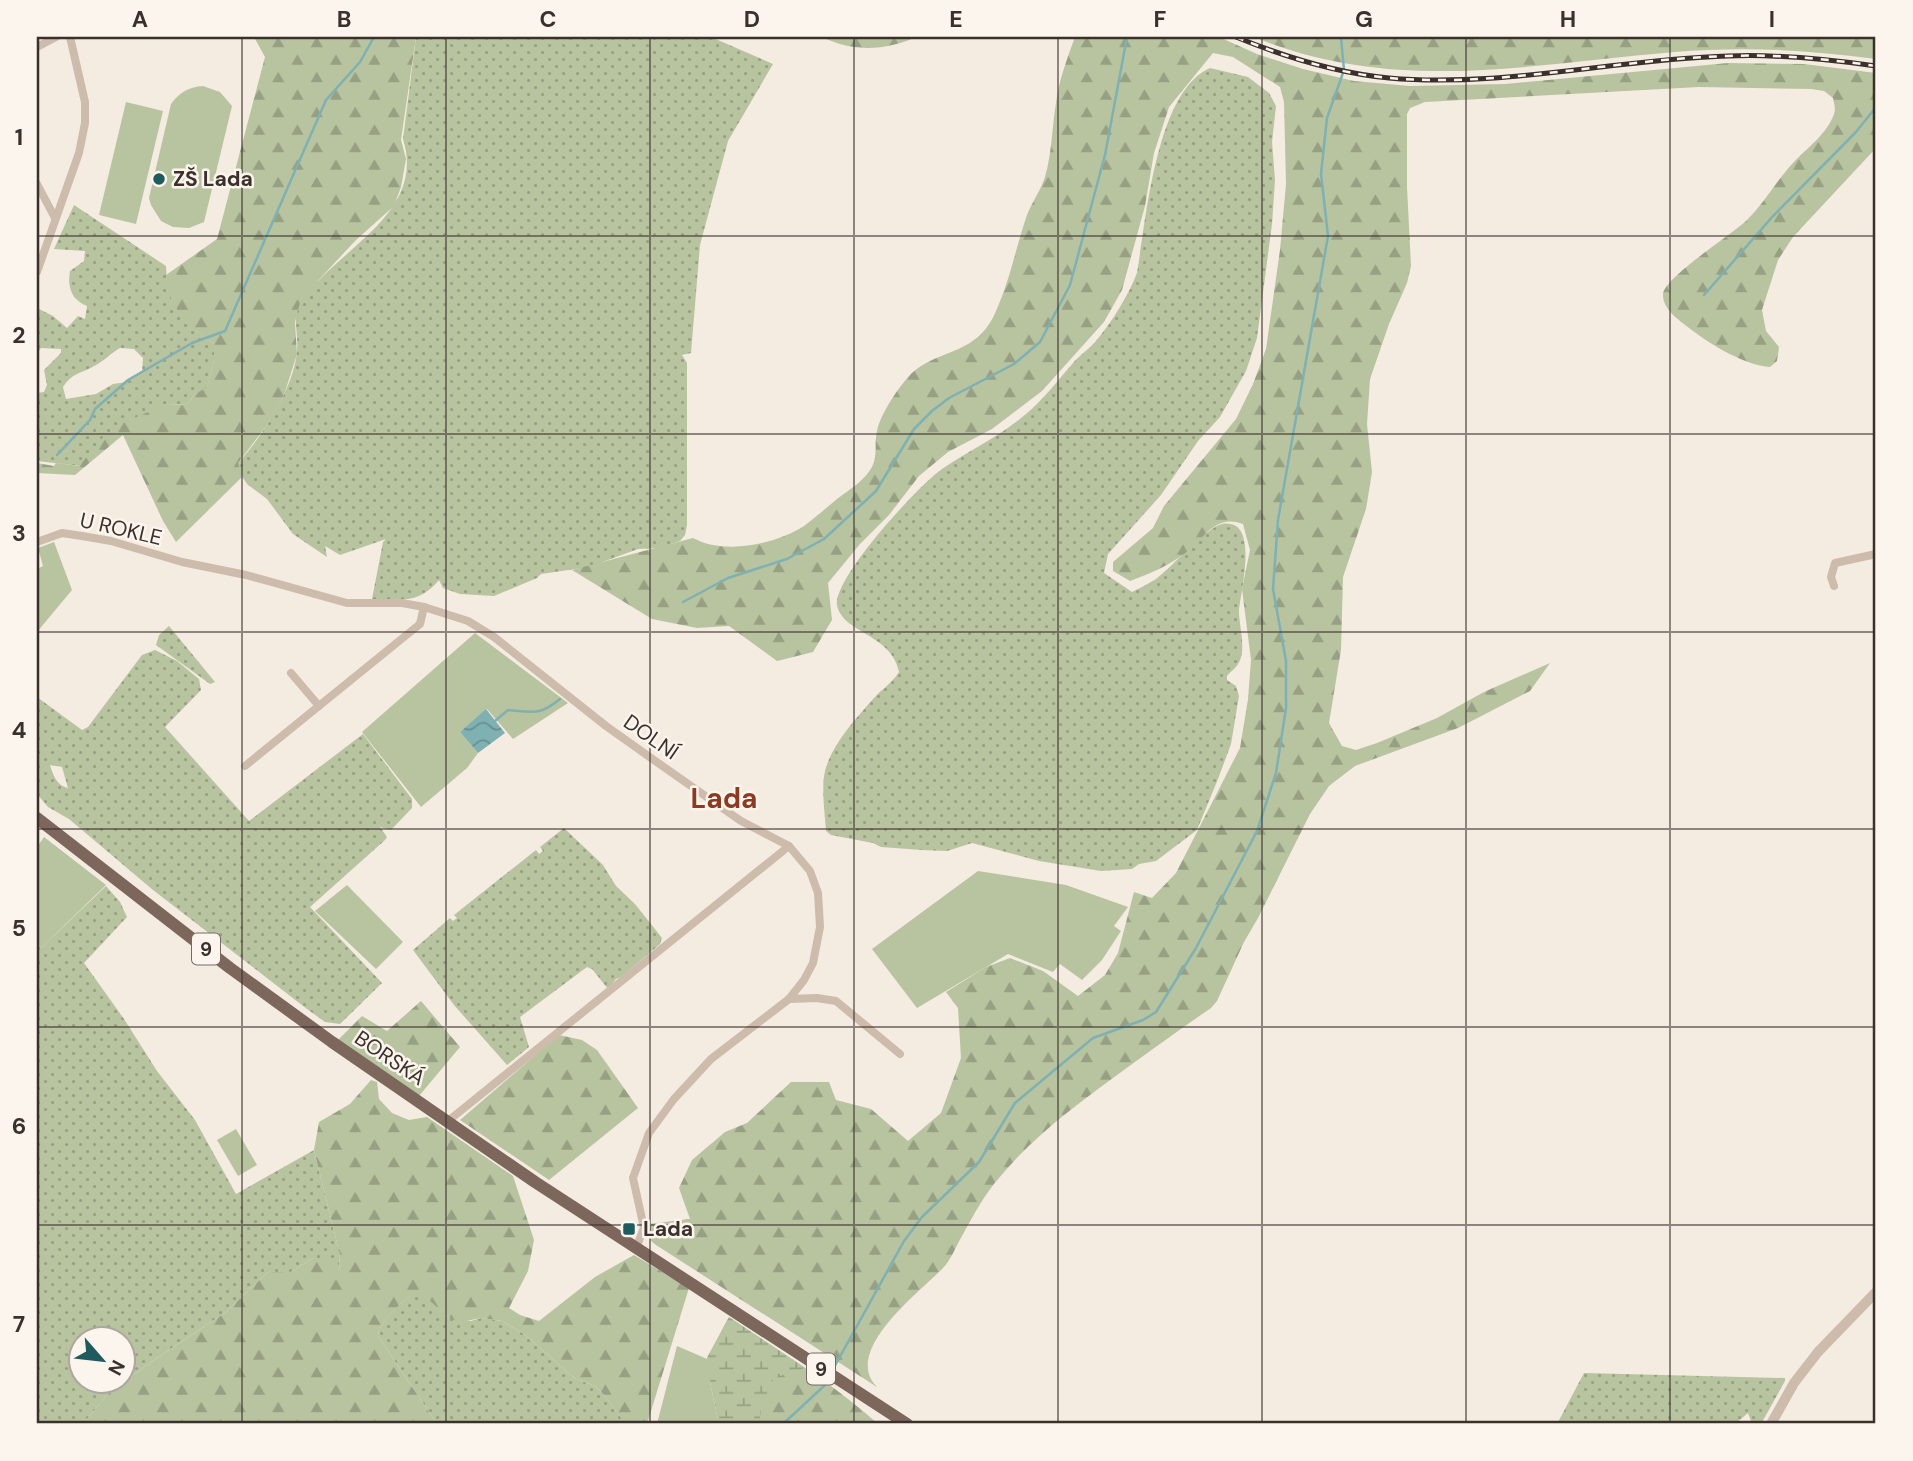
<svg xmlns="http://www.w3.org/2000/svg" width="1913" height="1461" font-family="'DM Sans',sans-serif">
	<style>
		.grass { fill: url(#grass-dots); fill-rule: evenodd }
		.forest { fill: url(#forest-firs) }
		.wetland { fill: url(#wetland-marsh) }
		.garden { fill: #b8c4a0 }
		.water { fill: url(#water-waves) }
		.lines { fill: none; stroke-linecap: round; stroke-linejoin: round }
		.stream { stroke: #7fb0b2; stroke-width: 2.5 }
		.minor { stroke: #cdbbac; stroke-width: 8 }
		.tertiary { stroke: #cdbbac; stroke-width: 10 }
		.primary { stroke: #7d675c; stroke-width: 12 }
		.rail-casing { stroke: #3b302b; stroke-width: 5 }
		.rail { stroke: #fbf5ee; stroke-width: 2.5; stroke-dasharray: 8; stroke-linecap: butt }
		.grid { fill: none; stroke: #3b302b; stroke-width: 2; stroke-opacity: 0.55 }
		.poi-dot { fill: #1f5a5e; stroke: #fbf5ee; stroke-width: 2.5 }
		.labels { text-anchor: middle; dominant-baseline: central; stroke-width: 5; stroke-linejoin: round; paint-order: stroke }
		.shield { fill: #fbf5ee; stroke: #756b66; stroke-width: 2 }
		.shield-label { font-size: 19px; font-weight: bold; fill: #3b302b }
		.poi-label { font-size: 21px; font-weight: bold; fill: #3b302b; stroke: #fbf5ee; text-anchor: start }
		.street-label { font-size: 21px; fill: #3b302b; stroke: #fbf5ee }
		.district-label { font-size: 28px; font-weight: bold; fill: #8c3b22; stroke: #fbf5ee }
		.neatline { fill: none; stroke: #3b302b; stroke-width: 2.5 }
		.grid-label { font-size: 23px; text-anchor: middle; font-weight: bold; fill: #3b302b }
	</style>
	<defs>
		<pattern id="grass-dots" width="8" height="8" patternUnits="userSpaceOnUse" patternTransform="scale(1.75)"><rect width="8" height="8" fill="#b8c4a0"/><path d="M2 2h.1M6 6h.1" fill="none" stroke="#97a083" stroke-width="1.8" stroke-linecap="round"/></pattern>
		<pattern id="forest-firs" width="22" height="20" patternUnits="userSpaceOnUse" patternTransform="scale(1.75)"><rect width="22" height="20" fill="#b8c4a0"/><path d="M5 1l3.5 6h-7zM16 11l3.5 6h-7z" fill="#97a083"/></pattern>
		<pattern id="wetland-marsh" width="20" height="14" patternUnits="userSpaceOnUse" patternTransform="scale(1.75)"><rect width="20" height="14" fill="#b8c4a0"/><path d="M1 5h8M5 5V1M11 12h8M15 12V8" fill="none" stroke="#97a083"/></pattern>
		<pattern id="water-waves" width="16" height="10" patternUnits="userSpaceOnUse" patternTransform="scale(1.75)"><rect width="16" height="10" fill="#7fb0b2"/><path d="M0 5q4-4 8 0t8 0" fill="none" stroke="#699091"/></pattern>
	</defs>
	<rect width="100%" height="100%" fill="#f4ebe1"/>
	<!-- grass -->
	<g class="grass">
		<path d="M416,37H711L773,64L728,141L700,245L691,353L682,355L687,363V525L685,535L680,541L660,548L638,549L589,567L541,574L537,578L494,596L460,594L443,588L439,580C419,604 401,600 372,599L383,542L386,539L340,555L325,546L327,557L293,534L267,499L247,484L238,470V463C262,437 294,388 297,351C299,334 291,315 301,299C306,291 316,283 323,276C362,237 423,203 403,139Z"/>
		<path d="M1210,68L1248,77L1269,93L1276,106L1272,142L1275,180L1272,224L1257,338L1246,371L1220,417L1198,441L1161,495L1108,554L1104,573L1132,592C1140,588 1148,584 1156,579C1171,568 1207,527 1222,524C1261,517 1240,593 1239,611C1239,627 1247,650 1238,664C1236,668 1230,672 1227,676V680L1236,686L1239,696L1231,744L1218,779L1197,830L1156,861L1139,864L1132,869L1101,871L1039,861L972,843L947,851L922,850L881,847L873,843L831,835L826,831C825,813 821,789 825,771C832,744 855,720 873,699C882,689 892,683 899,672C892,634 842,633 837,605C833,578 919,485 942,469C970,450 1000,436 1026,414C1044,399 1058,380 1073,363C1080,355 1089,349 1096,341C1112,322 1128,296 1137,273C1146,221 1156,91 1210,68Z"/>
		<path d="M74,205L166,266L167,282L197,331L214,344V361L207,388L194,395L187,405L167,404L90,454L80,466L37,461V393L44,392L47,385L44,370L61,353V349L41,348L37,354V308L53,316L67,328L78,316L85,319L87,306C72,300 67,288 70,271L84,261L85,251L54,249ZM120,348L134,349L143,358L142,371L127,382L113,384L96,394L66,399L63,387C73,372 81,374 96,365C104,361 111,353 120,348Z"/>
		<polygon points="169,626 215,682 210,684 156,645 159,635"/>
		<path d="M155,650L177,661L199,679L201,690L165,727L249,821L363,734L412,799V808L391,830L380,827L387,837L385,840L310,907L382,983L340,1024L325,1022L307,1009L153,890L69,819L48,807L37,794V697L82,730L88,727L142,655ZM50,765L62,767L68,788C57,786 53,775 50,765Z"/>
		<polygon points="564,828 603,865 616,886 635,904 662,938 660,944 621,977 616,979 608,989 592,969 587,967 520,1017 529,1047 507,1065 454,1005 413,950 450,918 453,921 457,918 454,915 536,850 539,854 543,851 540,847"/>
		<path d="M106,886L120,902L127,917L84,963L124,1019L157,1071L195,1120L236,1194L314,1150L340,1255L339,1271L313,1258L291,1272H268L226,1312L151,1362L108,1394L83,1424H37V944L41,948ZM80,1338H122V1380H80Z"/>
		<path d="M418,1289L449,1318L471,1321L481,1318L502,1321L524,1334L574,1378L595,1386L605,1396L622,1419L621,1424H437L378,1336C379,1320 406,1299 418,1289Z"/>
		<polygon points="1584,1373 1785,1378 1785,1381 1761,1424 1752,1424 1748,1413 1735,1424 1557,1424"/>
	</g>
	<!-- forest -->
	<g class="forest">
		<path d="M254,37H416L401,140L406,159L401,187L394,206L356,240L301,299L295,322L297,354L285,392L274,416L238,463L242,477L176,542L163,521L123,435L75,475L37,473V461V463L54,466L56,463L79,466L104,436L125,422L167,404L187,405L194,395L207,387L214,361V344C188,325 168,308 166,275L217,239L265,57Z"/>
		<path d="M822,37H916C886,51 852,52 822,37Z"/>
		<path d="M1075,37H1219L1257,54L1303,69L1354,81L1410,86L1505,84L1728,63L1804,64L1876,73V148L1793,237L1778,260L1762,310L1766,331L1779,347L1777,361L1770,367C1745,365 1713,346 1693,331C1682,322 1663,311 1663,295C1662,279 1731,235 1746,221C1764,204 1776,181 1793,163C1807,148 1827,134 1834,114C1836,109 1834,103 1833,98L1824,91L1811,89L1699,87L1425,102L1410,108L1407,114V187L1411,266L1407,283L1389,324L1370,379L1367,424L1372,472L1366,509L1343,577L1341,650L1329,723L1342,746L1356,750L1377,743L1437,718L1484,692L1550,663L1530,691L1458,728L1355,766L1329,786L1310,814L1258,918L1244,942L1217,1001L1211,1008C1183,1027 1156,1047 1128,1067C1082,1101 1036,1133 999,1178C984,1195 973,1216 962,1236C956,1246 951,1260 943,1268C921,1291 841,1351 877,1387L656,1245L651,1241L648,1224L690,1219L679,1188L692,1160L725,1132L747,1123L791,1082H829L836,1100L871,1109L908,1141L941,1113L961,1058L958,1008L946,992L986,967L1010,958L1043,971L1078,996L1105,975L1118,953L1134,892L1152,898L1176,873L1240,748L1248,699L1251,660L1242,589L1250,550L1243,524C1214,513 1204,540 1184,554C1168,566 1149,574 1130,581L1113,571V562L1153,528L1164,506L1236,419L1253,384L1266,349L1280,250L1286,184L1284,102L1280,87L1233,57L1213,53L1169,107L1154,153L1145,206L1122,290L1104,322L1042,391L992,429L948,452L919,476L889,515L860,544L828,583L832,620L813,652L777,661L729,626L697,628L652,619L572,570L693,538C724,555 774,545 804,526C815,518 826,508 837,499C849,490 864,481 872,467C878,455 874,443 877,431C880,415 898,388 909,376C936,348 977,357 996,311C1010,280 1016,247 1027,215C1032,202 1041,190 1045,177C1052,153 1052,127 1056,103C1059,80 1067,59 1075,37Z"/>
		<path d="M1254,37H1876V59C1809,50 1743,46 1675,52C1529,64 1395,95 1254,37Z"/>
		<polygon points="421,1001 460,1047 419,1096 338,1040 362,1016 387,1031"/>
		<polygon points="559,1035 582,1040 597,1050 638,1108 549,1180 460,1120"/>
		<path d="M371,1080L377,1082L379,1099L392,1113L409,1120L427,1117L513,1176L534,1240L528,1271L509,1308L520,1315L539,1321L595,1277L634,1255L689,1288L647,1424H621V1418L605,1396L595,1386L574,1378L524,1334L502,1321L481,1318L461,1322L449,1318L418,1290C406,1298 379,1321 378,1336L437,1424H83L108,1394L151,1362L226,1312L268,1272H291L313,1258L327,1261L339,1271L340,1255L314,1150L319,1122L350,1104Z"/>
		<path d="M729,1317C779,1351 833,1383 878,1424H719L707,1358Z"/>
	</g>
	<!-- wetland -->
	<polygon class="wetland" points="729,1317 805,1368 774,1378 762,1404 759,1424 719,1424 709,1378 714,1362 707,1358"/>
	<!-- garden -->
	<g class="garden">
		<path d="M203,86L220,92L232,106L204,222L189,228L173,227L161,221L151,205L149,198L171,104C179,93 188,87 203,86Z"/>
		<polygon points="126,102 163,111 136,224 99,215"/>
		<polygon points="54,542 72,590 37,632 37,569 43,566 38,548"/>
		<polygon points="475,633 568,703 513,739 487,709 460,732 478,753 467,768 421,807 362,732"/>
		<polygon points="44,837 106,885 41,948 37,944 37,847"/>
		<polygon points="978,871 1066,885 1128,907 1114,926 1121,931 1102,960 1082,980 1060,964 1053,972 1008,954 917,1008 872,949"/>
		<polygon points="347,885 403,942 376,969 315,911"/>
		<polygon points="236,1129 257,1165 238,1176 217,1140"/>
		<polygon points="677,1346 714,1362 709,1378 719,1424 657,1424"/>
	</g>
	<!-- water -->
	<polygon class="water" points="486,709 505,733 478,753 460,732"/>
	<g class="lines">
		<!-- stream -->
		<g class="stream">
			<polyline points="1704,295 1773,216 1856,132 1876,107"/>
			<polyline points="57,455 90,420 95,409 128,380 192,343 225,331 326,100 360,62 374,37"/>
			<polyline points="683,602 728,578 787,559 824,539 876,491 914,429 932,411 949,398 1014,364 1040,342 1070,285 1105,155 1127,37"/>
			<path d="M495,721L508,710C534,712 539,716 560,699"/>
			<polyline points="832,1371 904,1241 922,1217 979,1162 1015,1103 1093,1038 1143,1020 1156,1012 1196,948 1257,831 1276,773 1286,708 1286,661 1273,589 1278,520 1328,236 1321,174 1327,118 1344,70 1341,37"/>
			<polyline points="783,1424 824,1386 829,1377"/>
		</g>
		<!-- minor -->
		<g class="minor">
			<polyline points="37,47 56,37"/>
			<polyline points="37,184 55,218"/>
			<polyline points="37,272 79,153 85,123 85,102 70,37"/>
			<polyline points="37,542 62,533 82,536 111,541 182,562 246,575 347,603 402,603 424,607 468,621 494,637 606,726 651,758 741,821 789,846 810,871 818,893 820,927 813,963 804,980 789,999 711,1059 674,1099 649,1133 633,1178 644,1228 636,1248"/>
			<polyline points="1834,586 1831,577 1835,563 1876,554"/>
			<polyline points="291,673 319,706"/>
			<polyline points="245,766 420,624 424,607"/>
			<polyline points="789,999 817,998 836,1001 900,1054"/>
			<polyline points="448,1121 789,846"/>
		</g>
		<!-- tertiary -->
		<polyline class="tertiary" points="1771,1424 1794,1383 1818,1352 1876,1292"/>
		<!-- primary -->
		<polyline class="primary" points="37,818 230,968 332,1042 535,1182 907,1424"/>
		<defs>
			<path id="rail" d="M1236,37C1285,57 1336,73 1389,78C1502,88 1615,59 1728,56C1778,54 1827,59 1876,66"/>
		</defs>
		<!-- rail casing -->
		<use href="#rail" class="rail-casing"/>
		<!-- rail -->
		<use href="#rail" class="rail"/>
	</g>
	<!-- grid -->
	<path class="grid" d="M242,37V1424M446,37V1424M650,37V1424M854,37V1424M1058,37V1424M1262,37V1424M1466,37V1424M1670,37V1424M37,236H1876M37,434H1876M37,632H1876M37,829H1876M37,1027H1876M37,1225H1876"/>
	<!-- markers -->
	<g class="poi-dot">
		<circle cx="159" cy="179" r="7"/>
		<rect x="622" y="1222" width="14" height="14" rx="3.5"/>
	</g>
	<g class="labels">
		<!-- shield labels -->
		<g class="shield">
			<rect x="192" y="933.5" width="28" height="31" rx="5"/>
			<rect x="807" y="1353.5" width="28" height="31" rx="5"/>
		</g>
		<g class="shield-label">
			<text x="206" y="949">9</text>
			<text x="821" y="1369">9</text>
		</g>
		<!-- poi labels -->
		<g class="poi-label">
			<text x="173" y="179">ZŠ Lada</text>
			<text x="643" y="1229">Lada</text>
		</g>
		<!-- street labels -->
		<g class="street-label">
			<text transform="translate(121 529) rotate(13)">U ROKLE</text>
			<text transform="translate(651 737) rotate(35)">DOLNÍ</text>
			<text transform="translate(390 1058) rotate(34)">BORSKÁ</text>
		</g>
		<!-- district labels -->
		<g class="district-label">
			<text x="724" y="798">Lada</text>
		</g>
	</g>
	<!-- border -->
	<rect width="1913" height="1461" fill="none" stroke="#fbf5ee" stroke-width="77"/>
	<!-- north arrow -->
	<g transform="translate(102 1360) rotate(118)"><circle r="33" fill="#fbf5ee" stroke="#aea6a0" stroke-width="2"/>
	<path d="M0-5L12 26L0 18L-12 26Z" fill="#1f5a5e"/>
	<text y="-10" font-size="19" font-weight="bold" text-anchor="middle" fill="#3b302b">N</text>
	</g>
	<rect x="38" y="38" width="1836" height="1384" class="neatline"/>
	<g class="grid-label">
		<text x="140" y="27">A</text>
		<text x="344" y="27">B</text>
		<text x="548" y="27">C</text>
		<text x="752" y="27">D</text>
		<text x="956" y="27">E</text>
		<text x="1160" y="27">F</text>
		<text x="1364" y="27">G</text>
		<text x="1568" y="27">H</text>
		<text x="1772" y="27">I</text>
		<text x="19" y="145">1</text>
		<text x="19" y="343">2</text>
		<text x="19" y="541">3</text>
		<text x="19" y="738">4</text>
		<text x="19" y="936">5</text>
		<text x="19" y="1134">6</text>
		<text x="19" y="1332">7</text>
	</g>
</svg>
